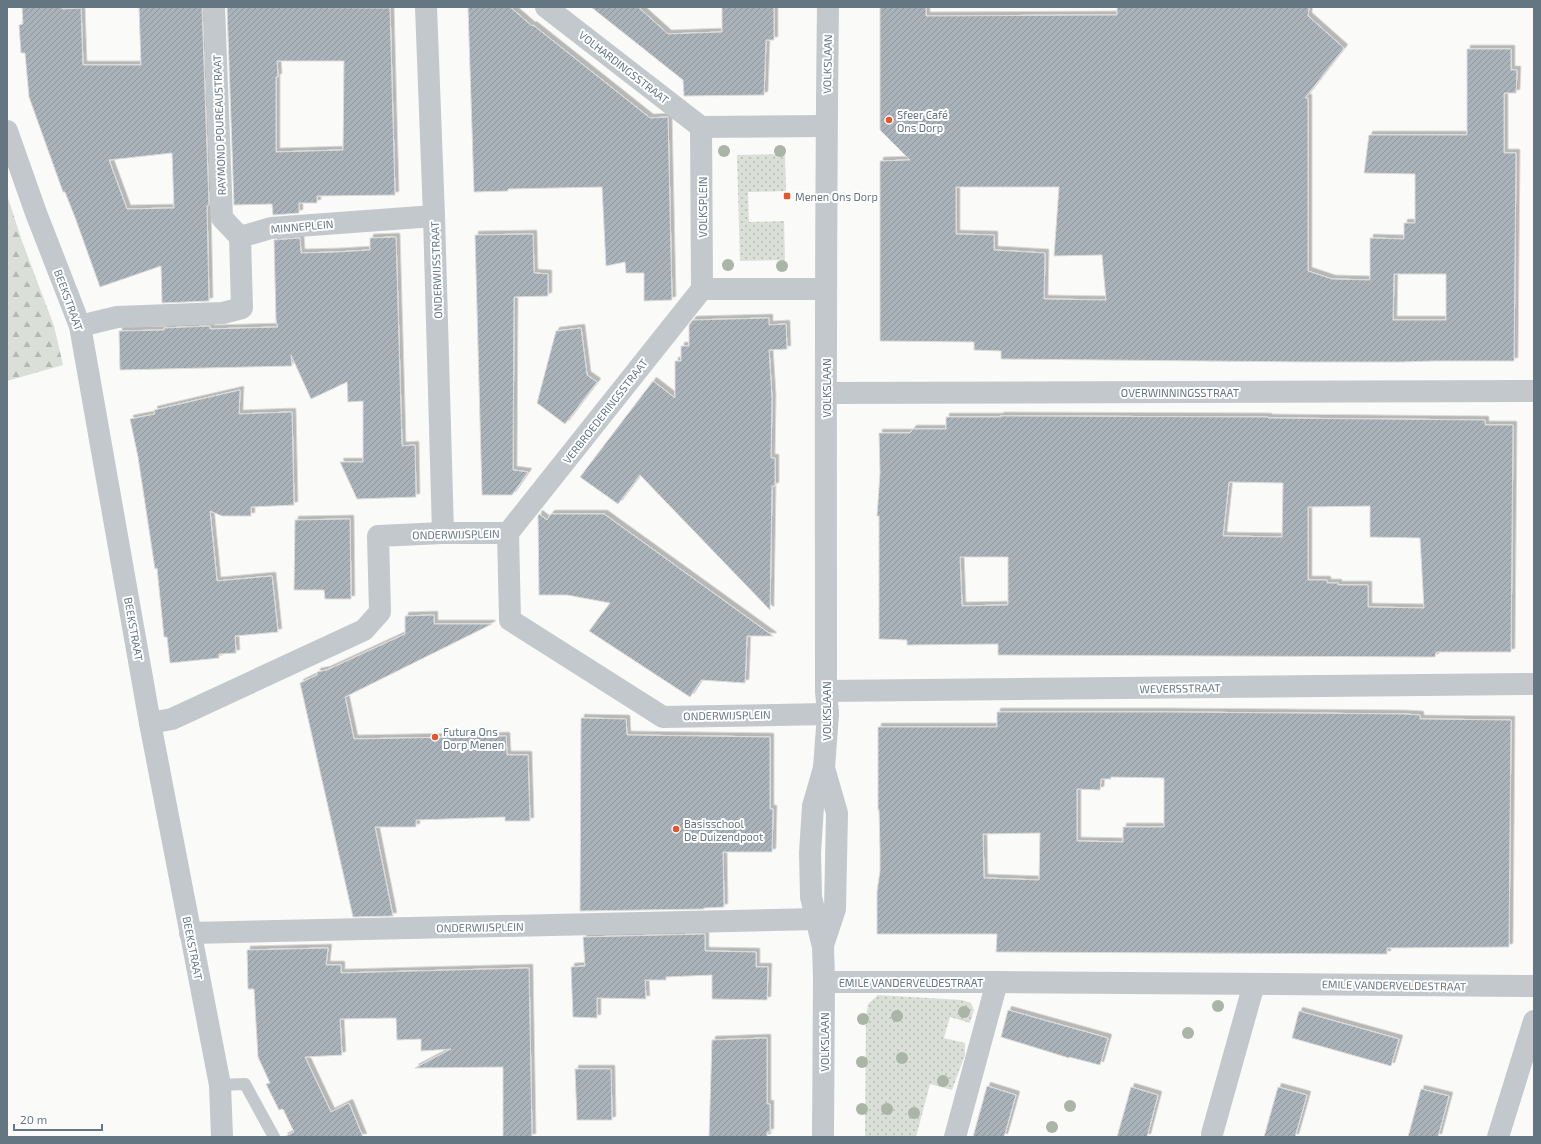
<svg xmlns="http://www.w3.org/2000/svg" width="1541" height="1144" font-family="'Exo 2',sans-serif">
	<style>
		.grass { fill: url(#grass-dots) }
		.forest { fill: url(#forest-firs) }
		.building { fill: url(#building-hatch); stroke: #dcdcda; fill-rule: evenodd; filter: url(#shadow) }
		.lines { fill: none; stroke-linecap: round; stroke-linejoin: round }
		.service { stroke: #c3c8cc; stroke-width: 12 }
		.minor { stroke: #c3c8cc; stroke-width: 22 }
		.tree { fill: #aab4a7 }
		.poi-dot { fill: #e4572e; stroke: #fff; stroke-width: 1.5 }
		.labels { text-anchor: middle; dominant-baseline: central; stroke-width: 4; stroke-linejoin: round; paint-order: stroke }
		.street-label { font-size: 11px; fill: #657683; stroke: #fff }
		.poi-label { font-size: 11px; fill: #657683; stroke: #fff; text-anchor: start }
	</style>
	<defs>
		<pattern id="grass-dots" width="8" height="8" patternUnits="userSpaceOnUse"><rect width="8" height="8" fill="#dadfd7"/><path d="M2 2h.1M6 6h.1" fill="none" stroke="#b4b9b4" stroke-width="1.8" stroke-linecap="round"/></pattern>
		<pattern id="forest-firs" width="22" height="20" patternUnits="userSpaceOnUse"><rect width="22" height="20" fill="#dadfd7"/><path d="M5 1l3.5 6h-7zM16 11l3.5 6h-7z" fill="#b4b9b4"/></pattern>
		<pattern id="building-hatch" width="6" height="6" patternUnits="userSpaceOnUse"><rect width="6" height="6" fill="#aab3b9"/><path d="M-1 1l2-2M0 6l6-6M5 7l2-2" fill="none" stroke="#8e969c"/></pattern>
		<filter id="shadow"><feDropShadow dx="3.5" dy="-3.5" stdDeviation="0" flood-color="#0004"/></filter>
	</defs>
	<rect width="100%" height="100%" fill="#fafaf8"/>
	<!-- grass -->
	<g class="grass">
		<polygon points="785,154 786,191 748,192 749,222 784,221 785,260 740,261 737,155"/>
		<polygon points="878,995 962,1000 971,1003 974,1010 970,1023 950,1017 944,1038 965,1043 965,1055 952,1090 930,1084 916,1137 865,1137 866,1018 868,1004"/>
	</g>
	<!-- forest -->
	<polygon class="forest" points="7,195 22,241 54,326 63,365 7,381"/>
	<!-- building -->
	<g class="building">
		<path d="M22,7H62V9L81,8L83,65H141L139,7H202L209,205L207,206L209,301L162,303L161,266L100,287L76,220L65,192H63L29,97L25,53H21L19,25L23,24ZM172,153L174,208L127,209L109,160Z"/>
		<path d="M227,7L390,8L395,195L317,196V203H299V213L273,215L272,204L234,205ZM277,61H344L343,150L276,152V77H278Z"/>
		<polygon points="468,7 510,7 532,26 533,25 650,118 668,117 672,300 644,301 644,273 626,273 625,262 606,266 602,187 508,189 508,191 474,192"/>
		<polygon points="591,7 638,7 668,34 722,32 722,7 774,7 774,40 766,40 764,95 684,96 683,80"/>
		<path d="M880,7H926V16L1117,15V7H1309L1308,16L1344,48L1305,98H1308V271L1332,279L1370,280V238L1404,239V223H1415V174L1364,173L1369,135H1467V49H1511V70H1517L1516,93H1504V153H1516L1514,361H1434L1401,362H1305L1001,359V351L974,350V342L880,341V161L910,160L880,130ZM956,187H1059L1054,256L1102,255L1106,300L1044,299L1045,253L994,250V235L956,234ZM1394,274H1446V320H1393Z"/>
		<polygon points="533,234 534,273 548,274 548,296 514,297 513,470 528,472 512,495 482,495 475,235"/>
		<polygon points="396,237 402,446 415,445 416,497 357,499 340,462 363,462 363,401 348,402 347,382 311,399 291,355 292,366 120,370 119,331 164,330 164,328 210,326 210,329 278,327 276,321 274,240 300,238 301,253 337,252 370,250 370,238"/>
		<polygon points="769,318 769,325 786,324 787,349 769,350 772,398 771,458 775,458 775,486 772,486 770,610 640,475 618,504 580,477 653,381 675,398 675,361 681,361 681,346 689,346 689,325 693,320"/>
		<polygon points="581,328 587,375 597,382 565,424 537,403 556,331"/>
		<polygon points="240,390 239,414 292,412 294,505 251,507 251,516 222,516 210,511 217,581 272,576 278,632 235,636 236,653 219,654 219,658 170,663 167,637 164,637 157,568 155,569 138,457 130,419 155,414 154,410"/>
		<path d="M1000,416L1268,417V418L1485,420V425H1513L1511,652H1436L1435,657L998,655V644L907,645V640L879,639V516H877L880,473L879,433H910L913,429H946V417H1001ZM1229,482L1283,483L1282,537L1223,536ZM1370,506V537L1420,538L1424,608L1368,607V585H1338V583H1327V580H1308V507ZM960,557H1008V605L962,606Z"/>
		<polygon points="539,514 547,520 551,514 604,514 773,636 747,636 745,683 701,680 690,697 589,631 610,603 567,595 539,595 538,516"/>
		<polygon points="350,519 351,599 325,599 324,590 294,590 295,520"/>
		<polygon points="434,615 434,624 492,624 345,697 354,739 506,736 507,755 528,755 530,821 505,821 505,817 416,820 416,827 375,827 393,916 353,917 300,683 317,675 317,672 327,670 405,634 405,616"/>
		<path d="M997,712H1167L1403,714L1420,715V719L1511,720L1509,947L1387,948V954L996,952L997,934H877V892L880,871V850L879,810H878V727H997ZM1111,777L1164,778V827H1123V842L1077,841V789L1100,790L1101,779H1111ZM1040,833L1039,880L984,878L983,834Z"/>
		<polygon points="581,718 626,719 627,735 770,737 770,809 773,809 772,852 723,852 724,907 704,908 704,909 580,911"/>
		<polygon points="705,934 705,951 756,952 756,967 768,967 767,1000 712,999 712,975 666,977 666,980 645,980 646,999 597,998 597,1018 573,1017 571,967 585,966 583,937"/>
		<polygon points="328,948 326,965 341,965 341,973 529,968 532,1137 503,1137 503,1067 415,1068 451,1049 421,1051 421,1039 397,1040 396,1018 340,1019 342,1055 305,1057 331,1112 349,1103 363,1137 284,1137 294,1132 283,1109 279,1110 266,1084 270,1083 258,1057 254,989 248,989 247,950"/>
		<polygon points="1008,1010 1108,1038 1100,1065 1069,1057 1069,1058 1001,1037"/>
		<polygon points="1299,1011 1399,1039 1391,1066 1292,1038"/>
		<polygon points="767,1038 767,1104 770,1104 770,1132 767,1132 767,1137 709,1137 712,1040"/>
		<polygon points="575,1069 611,1069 612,1120 577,1120"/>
		<polygon points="987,1086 1016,1095 1004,1137 973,1137"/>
		<polygon points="1131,1087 1158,1095 1147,1137 1117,1137"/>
		<polygon points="1278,1087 1307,1095 1295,1137 1264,1137"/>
		<polygon points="1421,1089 1449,1096 1438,1137 1408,1137"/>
	</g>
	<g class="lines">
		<!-- service -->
		<polyline class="service" points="220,1085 245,1084 274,1137"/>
		<!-- minor -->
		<g class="minor">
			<polyline points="214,7 222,218 240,237"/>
			<polyline points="426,7 434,216 443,533"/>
			<polyline points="546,7 701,127"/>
			<polyline points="7,131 36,213 80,326 150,723 220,1085 222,1137"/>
			<polyline points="825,289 702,289 701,127 826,126"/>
			<polyline points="80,326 117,317 223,313 242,308 240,237 271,228 434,216"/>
			<polyline points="826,393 1534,391"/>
			<polyline points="508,533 702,289"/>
			<polyline points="826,691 1534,684"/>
			<polyline points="150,723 172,719 364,630 380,612 378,536 443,533 508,533 510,620 663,717 828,714"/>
			<polyline points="190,933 817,919"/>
			<polyline points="823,945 835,909 837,813 824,768"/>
			<polyline points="824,982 997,982 1534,986"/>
			<polyline points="1212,1134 1254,984"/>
			<path d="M823,1137L824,978L823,947L811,897L810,853L813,806L824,768L828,714L826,691C826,463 825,235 828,7"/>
			<polyline points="955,1137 997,982"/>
			<polyline points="1498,1137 1534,1021"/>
		</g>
	</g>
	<!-- trees -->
	<g class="tree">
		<circle cx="724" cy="151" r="6"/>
		<circle cx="780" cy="151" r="6"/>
		<circle cx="728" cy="265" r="6"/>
		<circle cx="782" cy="266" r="6"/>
		<circle cx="1218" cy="1006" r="6"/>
		<circle cx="964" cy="1012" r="6"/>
		<circle cx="897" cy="1016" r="6"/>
		<circle cx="863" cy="1019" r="6"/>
		<circle cx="1188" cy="1033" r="6"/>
		<circle cx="902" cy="1058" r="6"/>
		<circle cx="862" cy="1062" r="6"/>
		<circle cx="943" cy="1081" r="6"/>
		<circle cx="1070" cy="1106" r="6"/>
		<circle cx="862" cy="1109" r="6"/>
		<circle cx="887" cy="1109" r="6"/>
		<circle cx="914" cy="1113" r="6"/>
		<circle cx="1052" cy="1127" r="6"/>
	</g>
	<!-- markers -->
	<g class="poi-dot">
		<circle cx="889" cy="120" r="4"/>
		<rect x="783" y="192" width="8" height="8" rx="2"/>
		<circle cx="435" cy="737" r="4"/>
		<circle cx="676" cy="829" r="4"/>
	</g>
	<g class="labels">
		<!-- street labels -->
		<g class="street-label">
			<text transform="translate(827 64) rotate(-89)">VOLKSLAAN</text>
			<text transform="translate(624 67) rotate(38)">VOLHARDINGSSTRAAT</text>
			<text transform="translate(219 125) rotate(-92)">RAYMOND POUREAUSTRAAT</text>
			<text transform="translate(702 207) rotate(-90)">VOLKSPLEIN</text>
			<text transform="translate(302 226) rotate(-5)">MINNEPLEIN</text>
			<text transform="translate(436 270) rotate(-92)">ONDERWIJSSTRAAT</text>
			<text transform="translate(69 300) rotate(70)">BEEKSTRAAT</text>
			<text transform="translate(826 388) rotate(-90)">VOLKSLAAN</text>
			<text x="1180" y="392">OVERWINNINGSSTRAAT</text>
			<text transform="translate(605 411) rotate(-52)">VERBROEDERINGSSTRAAT</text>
			<text transform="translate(456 534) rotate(-1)">ONDERWIJSPLEIN</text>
			<text transform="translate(134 629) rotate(80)">BEEKSTRAAT</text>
			<text transform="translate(1180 688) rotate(-1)">WEVERSSTRAAT</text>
			<text transform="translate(826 711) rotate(-90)">VOLKSLAAN</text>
			<text transform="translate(727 715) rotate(-1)">ONDERWIJSPLEIN</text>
			<text transform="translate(480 927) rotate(-1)">ONDERWIJSPLEIN</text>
			<text transform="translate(193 948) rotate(79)">BEEKSTRAAT</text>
			<text x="911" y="982">EMILE VANDERVELDESTRAAT</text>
			<text transform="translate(1394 985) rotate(1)">EMILE VANDERVELDESTRAAT</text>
			<text transform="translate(824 1042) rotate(-90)">VOLKSLAAN</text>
		</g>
		<!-- poi labels -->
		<g class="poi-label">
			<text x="897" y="114">Sfeer Café<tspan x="897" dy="13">Ons Dorp</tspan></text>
			<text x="795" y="196">Menen Ons Dorp</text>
			<text x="443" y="731">Futura Ons<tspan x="443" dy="13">Dorp Menen</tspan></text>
			<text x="684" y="823">Basisschool<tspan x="684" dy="13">De Duizendpoot</tspan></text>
		</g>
	</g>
	<!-- border -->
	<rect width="1541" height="1144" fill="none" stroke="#657683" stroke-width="16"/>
	<!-- scale -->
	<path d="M14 1124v6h88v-6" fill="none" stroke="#657683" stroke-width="2"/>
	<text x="20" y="1124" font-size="12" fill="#657683" stroke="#ffffff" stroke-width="3" paint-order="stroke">20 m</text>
</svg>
